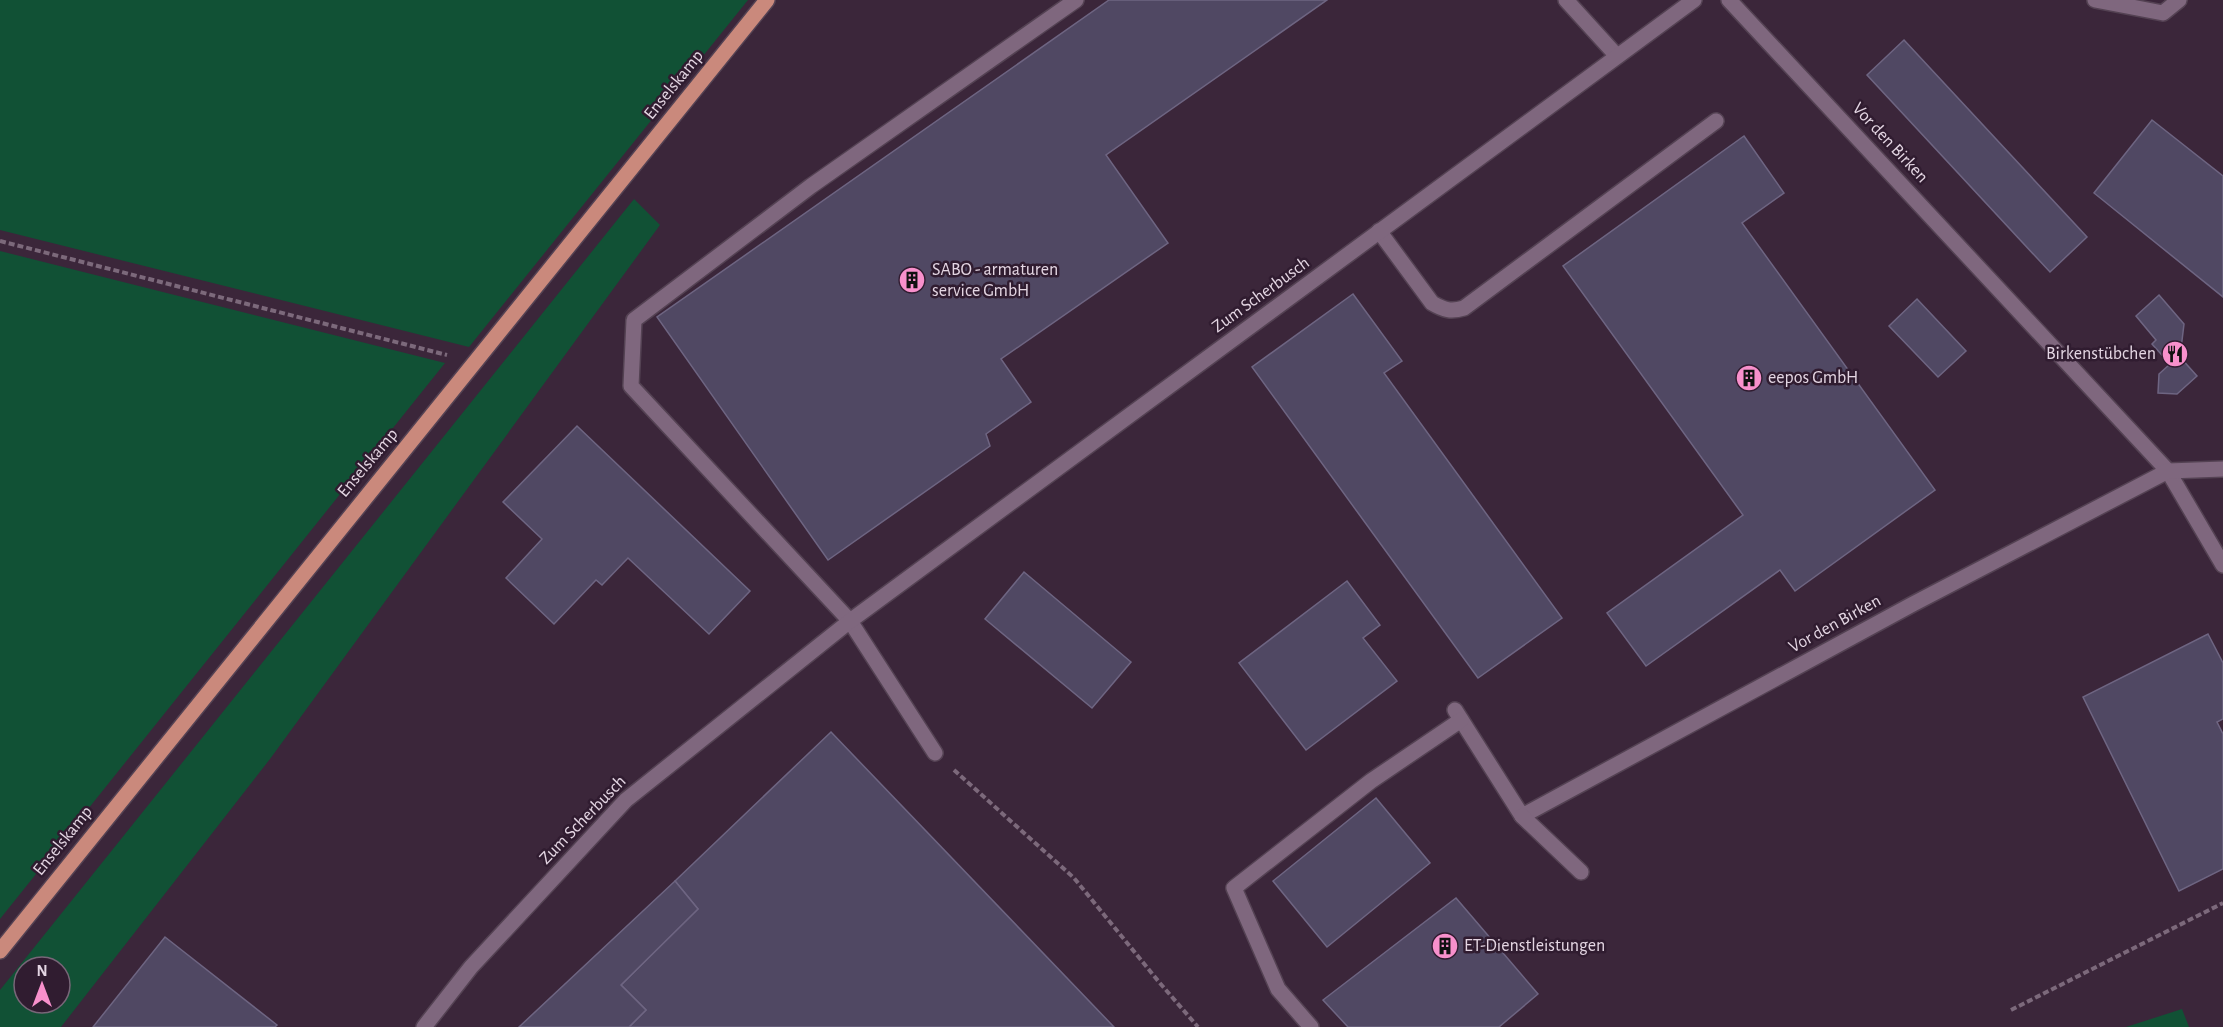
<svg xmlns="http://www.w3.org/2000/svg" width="2223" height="1027" font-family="'Alegreya Sans',sans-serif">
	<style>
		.green { fill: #115135; fill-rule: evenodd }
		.building { fill: #504863; stroke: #6e6582; stroke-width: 1.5 }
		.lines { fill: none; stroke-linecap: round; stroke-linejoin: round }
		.minor-casing { stroke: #544253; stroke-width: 18 }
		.major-casing { stroke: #544253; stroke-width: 18 }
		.path { stroke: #7c697b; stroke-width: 4; stroke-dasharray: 6 3; stroke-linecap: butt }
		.minor { stroke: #7f677e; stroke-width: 15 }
		.major { stroke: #ca897c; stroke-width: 15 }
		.labels { text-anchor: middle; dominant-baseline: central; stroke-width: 5; stroke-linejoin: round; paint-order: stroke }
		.street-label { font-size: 18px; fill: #e4d6e3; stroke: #301c30 }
		.poi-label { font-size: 18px; fill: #e4d6e3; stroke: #301c30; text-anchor: start }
	</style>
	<rect width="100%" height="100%" fill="#3b263a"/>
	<!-- green -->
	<g class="green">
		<polygon points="0,0 748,0 469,347 0,230"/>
		<path d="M634,199L660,225L270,759L61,1027H0V990ZM24,967H60V1003H24Z"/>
		<polygon points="0,251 445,363 0,919"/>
		<polygon points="2182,1009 2189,1027 2126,1027"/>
	</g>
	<!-- building -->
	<g class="building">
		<polygon points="1109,0 1327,0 1106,155 1168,243 1001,359 1031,402 986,434 990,446 828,560 657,317"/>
		<polygon points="1904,40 2087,237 2050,272 1867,75"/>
		<polygon points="2152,120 2223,176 2223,297 2094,193"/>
		<polygon points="1744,136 1784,193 1742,223 1935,490 1795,591 1780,570 1646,666 1607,613 1743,515 1563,266"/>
		<polygon points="1353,294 1402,361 1384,373 1562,618 1478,678 1252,367"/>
		<polygon points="2159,295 2184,324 2180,357 2197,376 2177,394 2158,393 2159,374 2170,364 2152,344 2156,340 2136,316"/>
		<polygon points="1917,299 1966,351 1938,377 1889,326"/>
		<polygon points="577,426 750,591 709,634 628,558 602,585 596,580 554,624 506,578 542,539 503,502"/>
		<polygon points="1024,572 1131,662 1092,708 985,619"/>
		<polygon points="1347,581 1380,625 1363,638 1397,681 1306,750 1239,663"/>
		<polygon points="2208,634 2223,663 2223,719 2217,722 2223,734 2223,869 2179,891 2083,697"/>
		<polygon points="831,732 1114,1027 629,1027 646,1010 621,985 698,909 675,881"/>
		<polygon points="1376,798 1430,863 1327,947 1273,881"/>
		<polygon points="675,881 698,909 621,985 646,1010 629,1027 519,1027"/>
		<polygon points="1456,898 1538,994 1499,1027 1348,1027 1323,1000"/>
		<polygon points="165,937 277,1025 275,1027 93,1027"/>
	</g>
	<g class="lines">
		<defs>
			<g id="minor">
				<polyline points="1566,0 1617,56"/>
				<polyline points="1729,0 2168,471 2223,565"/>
				<polyline points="2095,0 2163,13 2179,0"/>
				<path d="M1379,231L1432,303C1444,310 1451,312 1464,308L1716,121"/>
				<polyline points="1455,710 1522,816 1913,604 2168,471 2223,469"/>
				<polyline points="935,753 850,621 631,386 634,320 811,186 1076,0"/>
				<polyline points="1522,816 1581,872"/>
				<polyline points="424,1027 471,967 626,800 850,621 1694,0"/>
				<polyline points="1311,1027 1278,989 1234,888 1371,781 1461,720"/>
			</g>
			<path id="major" d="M0,951C255,633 512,318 767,0"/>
		</defs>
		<!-- minor casing -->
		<use href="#minor" class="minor-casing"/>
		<!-- major casing -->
		<use href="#major" class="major-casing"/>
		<!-- path -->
		<g class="path">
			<polyline points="0,241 447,355"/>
			<polyline points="954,770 1074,878 1159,982 1198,1027"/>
			<polyline points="2011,1010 2223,903"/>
		</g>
		<!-- minor -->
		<use href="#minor" class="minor"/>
		<!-- major -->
		<use href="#major" class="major"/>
	</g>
	<!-- icons -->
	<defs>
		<symbol id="building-disc" viewBox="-11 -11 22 22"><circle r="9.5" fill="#f890cc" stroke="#301c30"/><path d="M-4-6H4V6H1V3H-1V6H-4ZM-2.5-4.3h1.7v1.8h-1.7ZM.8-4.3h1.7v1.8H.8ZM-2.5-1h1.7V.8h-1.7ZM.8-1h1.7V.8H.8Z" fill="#111"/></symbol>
		<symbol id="restaurant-disc" viewBox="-11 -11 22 22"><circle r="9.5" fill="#f890cc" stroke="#301c30"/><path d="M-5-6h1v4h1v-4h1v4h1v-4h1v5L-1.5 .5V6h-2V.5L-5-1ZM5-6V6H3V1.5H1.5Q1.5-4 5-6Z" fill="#111"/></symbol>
	</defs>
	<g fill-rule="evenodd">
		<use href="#building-disc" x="897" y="265" width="30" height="30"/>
		<use href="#restaurant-disc" x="2160" y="339" width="30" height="30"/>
		<use href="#building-disc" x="1734" y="363" width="30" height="30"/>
		<use href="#building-disc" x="1430" y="931" width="30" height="30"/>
	</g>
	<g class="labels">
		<!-- street labels -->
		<g class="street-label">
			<text transform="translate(674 85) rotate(-51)">Enselskamp</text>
			<text transform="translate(1890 143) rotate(47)">Vor den Birken</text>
			<text transform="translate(1261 295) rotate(-36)">Zum Scherbusch</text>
			<text transform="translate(368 463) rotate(-50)">Enselskamp</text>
			<text transform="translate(1835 624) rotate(-29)">Vor den Birken</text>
			<text transform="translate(583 820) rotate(-46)">Zum Scherbusch</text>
			<text transform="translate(63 841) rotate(-51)">Enselskamp</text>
		</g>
		<!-- poi labels -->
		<g class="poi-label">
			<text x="932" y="270">SABO - armaturen<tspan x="932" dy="21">service GmbH</tspan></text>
			<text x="2156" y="354" text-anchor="end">Birkenstübchen</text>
			<text x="1768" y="378">eepos GmbH</text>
			<text x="1464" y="946">ET-Dienstleistungen</text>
		</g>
	</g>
	<!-- north arrow -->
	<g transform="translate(42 985)"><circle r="28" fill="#301c30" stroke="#786678" stroke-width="1.5"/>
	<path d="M0-4.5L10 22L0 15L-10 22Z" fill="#f890cc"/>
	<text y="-9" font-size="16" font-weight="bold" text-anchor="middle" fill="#e4d6e3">N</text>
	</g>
</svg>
